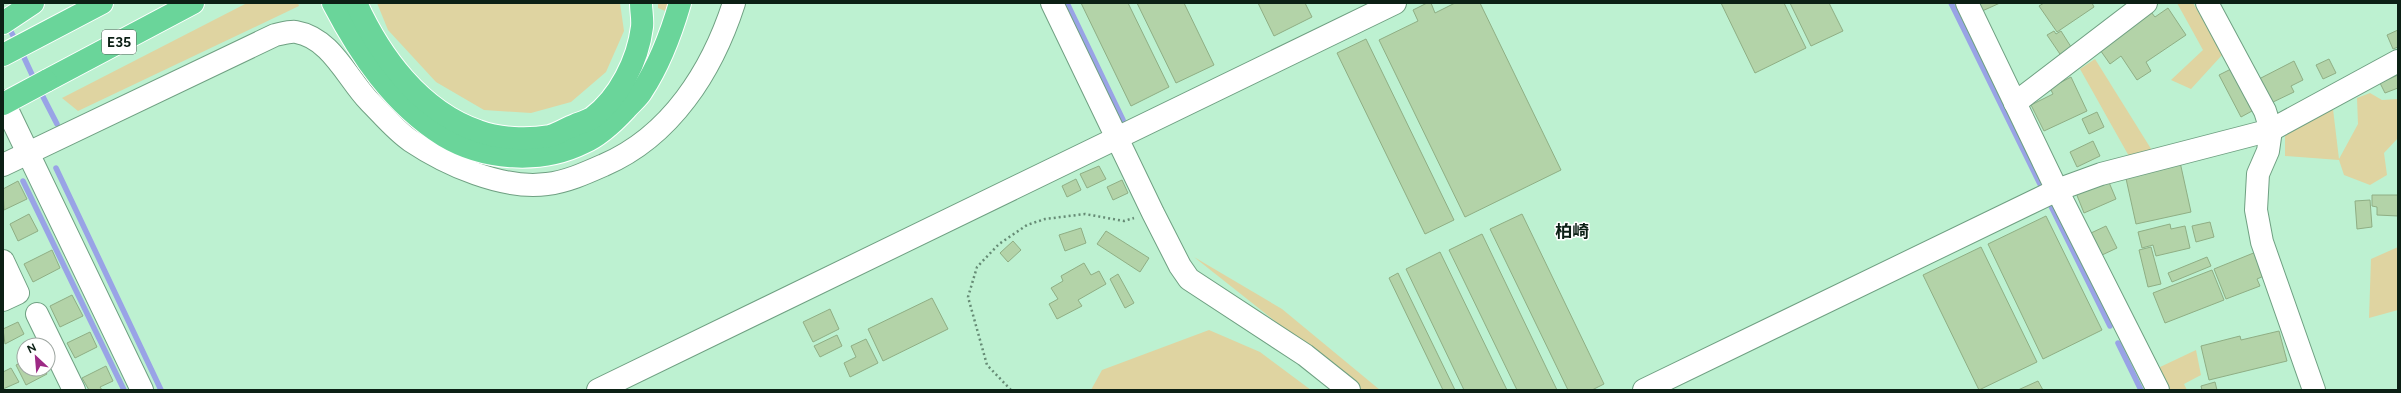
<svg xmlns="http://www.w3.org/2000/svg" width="2401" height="393" font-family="Figtree,'Noto Sans JP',sans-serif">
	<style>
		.green { fill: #dfd4a1 }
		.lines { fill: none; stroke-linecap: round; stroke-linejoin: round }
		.stream { stroke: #99a3e6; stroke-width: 5.5 }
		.building { fill: #b3d3a8; stroke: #8fae84 }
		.minor-casing { stroke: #6fa082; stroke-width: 24 }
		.highway-casing { stroke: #fff; stroke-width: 24 }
		.path { stroke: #668b75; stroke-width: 2.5; stroke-dasharray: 2 3; stroke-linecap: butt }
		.minor { stroke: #fff; stroke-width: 22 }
		.highway { stroke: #6ad59a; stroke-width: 22 }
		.highway-bridge-casing { stroke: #fff; stroke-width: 24; stroke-linecap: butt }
		.highway-bridge { stroke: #6ad59a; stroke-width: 22 }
		.labels { text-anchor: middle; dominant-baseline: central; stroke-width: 3; stroke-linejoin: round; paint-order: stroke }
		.shield { fill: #fff; stroke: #55635b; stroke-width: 1 }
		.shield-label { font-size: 14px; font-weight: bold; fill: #0c2015 }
		.quarter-label { font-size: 17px; font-weight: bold; fill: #0c2015; stroke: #fff }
	</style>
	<rect width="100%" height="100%" fill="#bdf1d1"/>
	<!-- green -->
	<g class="green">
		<polygon points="247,3 298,3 299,6 78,111 62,98"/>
		<polygon points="377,3 620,3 624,31 606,72 571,102 531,113 484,110 436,82 388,30"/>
		<polygon points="658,3 670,3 668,12 658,8"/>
		<polygon points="2177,3 2193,3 2223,54 2191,89 2171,80 2203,50"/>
		<polygon points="2095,59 2153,152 2130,158 2080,69"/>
		<polygon points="2370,93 2382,100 2398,99 2398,138 2384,153 2387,175 2370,185 2344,175 2339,160 2285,156 2285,130 2333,109 2339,159 2358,124 2357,98"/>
		<polygon points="2398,247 2398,310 2369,318 2371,259"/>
		<polygon points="1194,257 1282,309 1380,390 1362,390"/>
		<polygon points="1209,330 1260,352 1311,390 1091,390 1102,370"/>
		<polygon points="2196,350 2201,375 2184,384 2187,390 2169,390 2158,368"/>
	</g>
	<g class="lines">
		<!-- stream -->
		<g class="stream">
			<polyline points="1067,3 1123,120"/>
			<polyline points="1951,3 2042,188"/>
			<polyline points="8,26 17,43"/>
			<polyline points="21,51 35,81"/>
			<polyline points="39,89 57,124"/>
			<polyline points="56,168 161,390"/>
			<polyline points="23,181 124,390"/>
			<polyline points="2050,204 2110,326"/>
			<polyline points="2118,343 2141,390"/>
		</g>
	</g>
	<!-- building -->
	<g class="building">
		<polygon points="1081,3 1128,3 1169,87 1131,106"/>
		<polygon points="1137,3 1184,3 1214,65 1176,83"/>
		<polygon points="1258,3 1305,3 1312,17 1274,36"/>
		<polygon points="1427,3 1431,3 1435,13 1455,3 1480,3 1561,170 1465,217 1379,40 1418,21 1413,10"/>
		<polygon points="1721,3 1784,3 1806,48 1755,73"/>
		<polygon points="1790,3 1829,3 1843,31 1811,46"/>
		<polygon points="1975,3 2000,3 1980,12"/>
		<polygon points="2044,3 2092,3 2094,7 2057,32 2039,6"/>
		<polygon points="2168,8 2186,35 2146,62 2151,71 2137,80 2121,56 2110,64 2098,47 2151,12 2155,17"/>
		<polygon points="2398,30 2398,47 2393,49 2387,35"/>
		<polygon points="2054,31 2056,34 2061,31 2073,50 2062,57 2047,35"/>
		<polygon points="1366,39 1454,220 1425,234 1337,53"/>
		<polygon points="2329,59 2336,73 2323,79 2316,65"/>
		<polygon points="2294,61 2303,80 2291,86 2294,92 2271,103 2259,79"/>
		<polygon points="2231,69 2252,111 2241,117 2219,75"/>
		<polygon points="2398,75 2398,88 2385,93 2380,83"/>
		<polygon points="2071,77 2087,111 2044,131 2031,105 2053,94 2050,88"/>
		<polygon points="2097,112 2104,127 2089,134 2082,119"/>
		<polygon points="2093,141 2100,156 2077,167 2070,152"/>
		<polygon points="2180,162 2191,212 2136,224 2125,174"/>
		<polygon points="1099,166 1106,179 1087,188 1080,174"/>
		<polygon points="1076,179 1081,190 1067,197 1062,186"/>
		<polygon points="1122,180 1128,193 1113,200 1107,187"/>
		<polygon points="2108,180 2116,199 2084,213 2076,193"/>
		<polygon points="18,181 27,199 4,210 3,189"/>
		<polygon points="2372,195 2398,195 2398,216 2377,215 2377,207 2372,206"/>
		<polygon points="2370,200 2372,227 2357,229 2355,201"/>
		<polygon points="29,214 38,231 18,241 10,224"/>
		<polygon points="1522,214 1604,384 1592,390 1568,390 1490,229"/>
		<polygon points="2046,216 2102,330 2043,359 1988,244"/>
		<polygon points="2210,222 2214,237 2196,242 2192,226"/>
		<polygon points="2170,224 2171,229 2185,226 2190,248 2156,256 2153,245 2142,248 2138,232"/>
		<polygon points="2106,226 2117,248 2102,255 2091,233"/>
		<polygon points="1081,228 1086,243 1065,251 1059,235"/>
		<polygon points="1106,231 1149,258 1140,272 1097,244"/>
		<polygon points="1482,234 1557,390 1517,390 1449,250"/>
		<polygon points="1013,241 1021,250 1008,262 1000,253"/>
		<polygon points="1981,247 2037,362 1979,390 1923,275"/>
		<polygon points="2151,247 2161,284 2148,287 2139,250"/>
		<polygon points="52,250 60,268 33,282 24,264"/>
		<polygon points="1440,252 1507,390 1464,390 1406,269"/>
		<polygon points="2256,252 2266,275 2257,279 2260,286 2226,299 2214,269"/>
		<polygon points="2207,257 2211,266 2172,282 2168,273"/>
		<polygon points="1084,263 1091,275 1099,271 1106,284 1078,300 1082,306 1057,319 1049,304 1058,299 1051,288 1063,281 1061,276"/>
		<polygon points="2212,270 2224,300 2165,323 2153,293"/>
		<polygon points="1398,273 1455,390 1443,390 1389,278"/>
		<polygon points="1118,274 1134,303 1125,308 1110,279"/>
		<polygon points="72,295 83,316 60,327 50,306"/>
		<polygon points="932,298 948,329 883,361 868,329"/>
		<polygon points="830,309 839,329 813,342 803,322"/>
		<polygon points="18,322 24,334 5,344 3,329"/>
		<polygon points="2279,331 2287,361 2209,380 2201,346 2240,336 2241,340"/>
		<polygon points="90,332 97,347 75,358 67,343"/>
		<polygon points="837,335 842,346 820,357 814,346"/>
		<polygon points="866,339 878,363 850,377 844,363 856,357 851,346"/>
		<polygon points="24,361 24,369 44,369 47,374 26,385 16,365"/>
		<polygon points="106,366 113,381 100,387 102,390 89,390 82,378"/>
		<polygon points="11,368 19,382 3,389 3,372"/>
		<polygon points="2038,381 2043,390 2018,390"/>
		<polygon points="2215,382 2217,390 2202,390 2201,386"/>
	</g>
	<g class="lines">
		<defs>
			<g id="minor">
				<polyline points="1052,3 1153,213 1180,266 1189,279 1305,355 1349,390"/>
				<polyline points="1967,3 2057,190 2158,390"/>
				<polyline points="2207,3 2265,111 2271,130 2268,151 2258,174 2256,210 2262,242 2314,390"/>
				<polyline points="3,101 142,390"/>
				<polyline points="2015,103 2146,3"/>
				<path d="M3,165L275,35C281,34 290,31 296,32C331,38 347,78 369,101C382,114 396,131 411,141C447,165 503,190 547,184C566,182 586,173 604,165C671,136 712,71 734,3"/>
				<polyline points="3,261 18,293 3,300"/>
				<polyline points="37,314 74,390"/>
				<polyline points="598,390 1395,3"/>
				<polyline points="1644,390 2057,190 2101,174 2271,130 2398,61"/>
			</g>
			<g id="highway">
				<path d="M333,3C360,55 393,104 444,136C484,160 541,164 583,143C599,136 614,122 626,109C631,103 638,98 642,91C660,64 671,34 680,3"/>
				<path d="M356,3C380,56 420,111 478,131C499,139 528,140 550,136C558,134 567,128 575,125C580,123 587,121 592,118C619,98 638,60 642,27C643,20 641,11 641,3"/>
				<polyline points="3,23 33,3"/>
				<polyline points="3,55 102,3"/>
				<polyline points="46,81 193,3"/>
			</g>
		</defs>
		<!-- minor casing -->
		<use href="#minor" class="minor-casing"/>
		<!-- highway casing -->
		<use href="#highway" class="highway-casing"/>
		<!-- path -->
		<polyline class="path" points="1011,390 987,365 968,297 977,267 999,244 1027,225 1045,219 1085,214 1124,221 1134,218"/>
		<!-- minor -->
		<use href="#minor" class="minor"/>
		<!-- highway -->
		<use href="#highway" class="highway"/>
		<defs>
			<polyline id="highway-bridge" points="3,104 46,81"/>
		</defs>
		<!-- highway-bridge casing -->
		<use href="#highway-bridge" class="highway-bridge-casing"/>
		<!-- highway-bridge -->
		<use href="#highway-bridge" class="highway-bridge"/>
	</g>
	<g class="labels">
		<!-- shield labels -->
		<rect class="shield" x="102" y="30" width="34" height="24" rx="3"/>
		<g class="shield-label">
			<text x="119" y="42">E35</text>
		</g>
		<!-- quarter labels -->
		<g class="quarter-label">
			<text x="1572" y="231">柏崎</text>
		</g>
	</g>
	<!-- border -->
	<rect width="2401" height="393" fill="none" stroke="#0c2015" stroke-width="8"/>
	<!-- north arrow -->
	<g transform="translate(36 357) rotate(334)"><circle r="19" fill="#ffffff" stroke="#9ea6a1"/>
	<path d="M0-3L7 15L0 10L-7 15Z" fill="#9d2985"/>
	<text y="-6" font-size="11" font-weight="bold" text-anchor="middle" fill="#0c2015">N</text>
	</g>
</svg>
